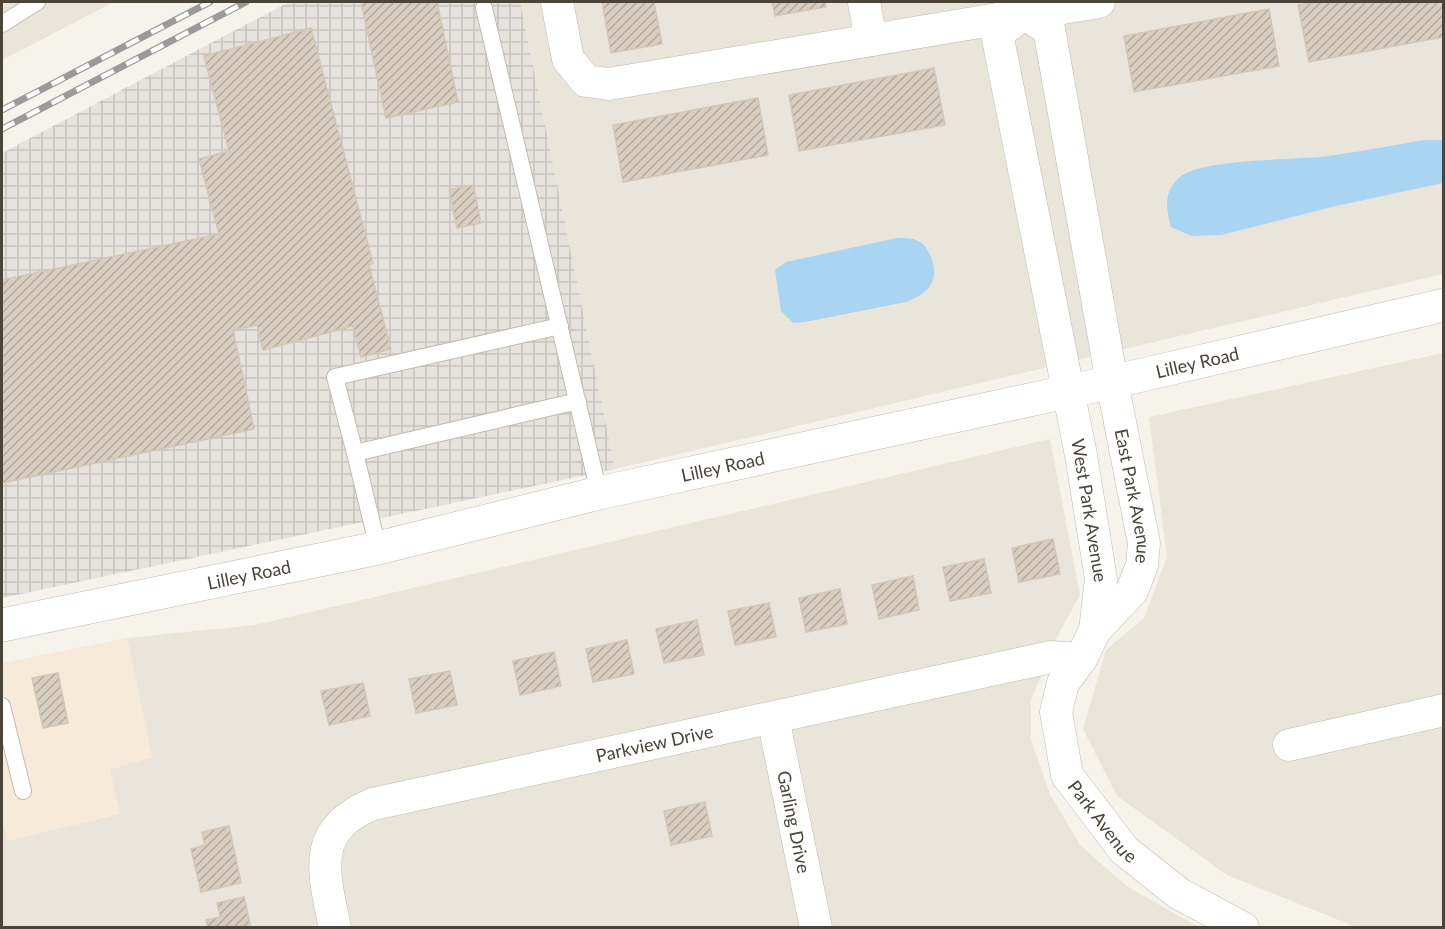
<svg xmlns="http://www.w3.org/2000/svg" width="1445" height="929" font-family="Lato,sans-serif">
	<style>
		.residential { fill: #eae5da }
		.commercial { fill: #f7ead8 }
		.industrial { fill: url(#industrial-grid) }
		.water { fill: #a9d4f2 }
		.building { fill: url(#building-hatch); stroke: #d3c7b4; stroke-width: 1.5 }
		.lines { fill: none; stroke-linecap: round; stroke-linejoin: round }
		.service-casing { stroke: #c2bbae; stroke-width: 18 }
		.minor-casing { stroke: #c2bbae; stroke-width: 33 }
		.tertiary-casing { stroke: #c2bbae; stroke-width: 34 }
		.service { stroke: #fff; stroke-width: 16 }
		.minor { stroke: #fff; stroke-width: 32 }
		.tertiary { stroke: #fff; stroke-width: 33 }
		.rail-casing { stroke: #9a9a9a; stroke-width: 7 }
		.rail { stroke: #fff; stroke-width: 4.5; stroke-dasharray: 14; stroke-linecap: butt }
		.labels { text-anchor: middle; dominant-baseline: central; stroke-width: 4.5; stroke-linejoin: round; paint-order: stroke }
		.street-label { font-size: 18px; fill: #4b4439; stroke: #fff }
	</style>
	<defs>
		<pattern id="industrial-grid" width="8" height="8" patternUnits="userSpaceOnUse" patternTransform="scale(1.5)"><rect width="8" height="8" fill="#e6e2dd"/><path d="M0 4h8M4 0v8" fill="none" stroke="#c7c3be"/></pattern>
		<pattern id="building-hatch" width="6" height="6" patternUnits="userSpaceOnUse" patternTransform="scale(1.5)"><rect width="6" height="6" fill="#d8cfc1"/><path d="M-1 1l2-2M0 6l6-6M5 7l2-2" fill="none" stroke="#b1aa9e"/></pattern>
	</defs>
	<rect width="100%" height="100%" fill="#f6f3ec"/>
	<!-- residential -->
	<g class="residential">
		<polygon points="2,2 114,2 2,60"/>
		<polygon points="520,2 1443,2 1443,274 615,469"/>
		<polygon points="1443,353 1443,927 1356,927 1227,875 1117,796 1083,729 1106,650 1144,618 1167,557 1149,417"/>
		<polygon points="1050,439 1080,595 1059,633 1031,700 1031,740 1050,794 1080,845 1128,887 1199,927 2,927 2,818 8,841 110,769 152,757 127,638 255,625"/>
	</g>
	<!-- commercial -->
	<polygon class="commercial" points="127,638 152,757 110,769 120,814 8,841 2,818 2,663"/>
	<!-- industrial -->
	<polygon class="industrial" points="289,2 520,2 615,469 2,598 2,153"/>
	<!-- water -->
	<g class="water">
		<path d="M1424,140H1443V183L1336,206L1221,235L1192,236L1171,227C1166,208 1163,192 1180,177C1201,159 1289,160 1320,157C1354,153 1389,146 1424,140Z"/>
		<path d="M897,238C903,238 911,238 916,240C930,245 938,269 932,282C928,293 915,298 906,302L805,322L793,323L781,311L775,270L786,262Z"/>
	</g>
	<!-- building -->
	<g class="building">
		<polygon points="361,2 437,2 458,102 386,118"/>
		<polygon points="602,2 654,2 662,44 611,53"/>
		<polygon points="772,2 825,2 826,7 775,16"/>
		<polygon points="1320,2 1444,2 1444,37 1309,62 1298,5"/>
		<polygon points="1269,9 1279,66 1134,92 1124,36"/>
		<polygon points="311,28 373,263 369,265 391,349 361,357 353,326 263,350 257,325 233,330 254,429 2,483 2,280 219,234 199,159 229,151 204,56"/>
		<polygon points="934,68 945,125 799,151 789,95"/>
		<polygon points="758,98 768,155 623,182 613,125"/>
		<polygon points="473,185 481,223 457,228 449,190"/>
		<polygon points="1053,539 1060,574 1019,582 1012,548"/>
		<polygon points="984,559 991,593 950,601 943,567"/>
		<polygon points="913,576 919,610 879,619 872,585"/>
		<polygon points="840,589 847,624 806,632 799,598"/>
		<polygon points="769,603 776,637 735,645 728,611"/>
		<polygon points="697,620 704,655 664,663 656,629"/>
		<polygon points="627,640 634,674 593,682 586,649"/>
		<polygon points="554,652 561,686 520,695 513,661"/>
		<polygon points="450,671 457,705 416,713 409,679"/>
		<polygon points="58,673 68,723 43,728 32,678"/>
		<polygon points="363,683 370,716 329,725 321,691"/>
		<polygon points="705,802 712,836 671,845 664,811"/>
		<polygon points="229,826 241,883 201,892 191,849 205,845 202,832"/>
		<polygon points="244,897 251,928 208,928 206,920 220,917 217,903"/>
	</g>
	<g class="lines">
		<defs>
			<g id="service">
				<polyline points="484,8 599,493"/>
				<polyline points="2,24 37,2"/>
				<polyline points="355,453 335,377 560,326"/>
				<polyline points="378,548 355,453 578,401"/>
				<polyline points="2,706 23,791"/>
			</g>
			<g id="minor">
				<polyline points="557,2 568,59 586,81 609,84 1099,2"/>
				<polyline points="864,2 871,40"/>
				<path id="s1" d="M1024,14L1049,29L1112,382L1144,543L1142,565L1132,591L1095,630L1081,659L1063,683L1056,712L1067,775L1124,850L1178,893L1243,928"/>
				<path id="s2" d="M1024,14L997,34L1081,455L1101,579L1095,630"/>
				<path id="s3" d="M773,718L816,928"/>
				<polyline points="1289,745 1444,710"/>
				<path id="s4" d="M335,928C324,873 309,830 373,804L1051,657L1081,659"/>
			</g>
			<g id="tertiary">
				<path id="s5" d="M2,625L378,548L599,493L1112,382L1444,305"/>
			</g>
		</defs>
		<!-- service casing -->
		<use href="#service" class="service-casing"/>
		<!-- minor casing -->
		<use href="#minor" class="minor-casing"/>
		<!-- tertiary casing -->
		<use href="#tertiary" class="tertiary-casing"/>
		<!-- service -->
		<use href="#service" class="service"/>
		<!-- minor -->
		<use href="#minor" class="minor"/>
		<!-- tertiary -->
		<use href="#tertiary" class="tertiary"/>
		<defs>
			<g id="rail">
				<polyline points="2,110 210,2"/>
				<polyline points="2,129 246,2"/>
			</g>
		</defs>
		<!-- rail casing -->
		<use href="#rail" class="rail-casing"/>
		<!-- rail -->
		<use href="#rail" class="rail"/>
	</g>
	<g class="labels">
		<!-- street labels -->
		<g class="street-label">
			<text stroke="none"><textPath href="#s5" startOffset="1224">Lilley Road</textPath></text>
			<text stroke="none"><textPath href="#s5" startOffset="738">Lilley Road</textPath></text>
			<text stroke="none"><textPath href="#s1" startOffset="504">East Park Avenue</textPath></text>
			<text stroke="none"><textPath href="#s2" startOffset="519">West Park Avenue</textPath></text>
			<text stroke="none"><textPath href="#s5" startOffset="252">Lilley Road</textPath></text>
			<text stroke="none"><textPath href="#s4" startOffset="435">Parkview Drive</textPath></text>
			<text stroke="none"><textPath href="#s1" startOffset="870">Park Avenue</textPath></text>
			<text stroke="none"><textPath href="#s3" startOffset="106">Garling Drive</textPath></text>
		</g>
	</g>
	<!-- border -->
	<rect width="1445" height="929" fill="none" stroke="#4b4439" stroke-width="6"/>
</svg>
